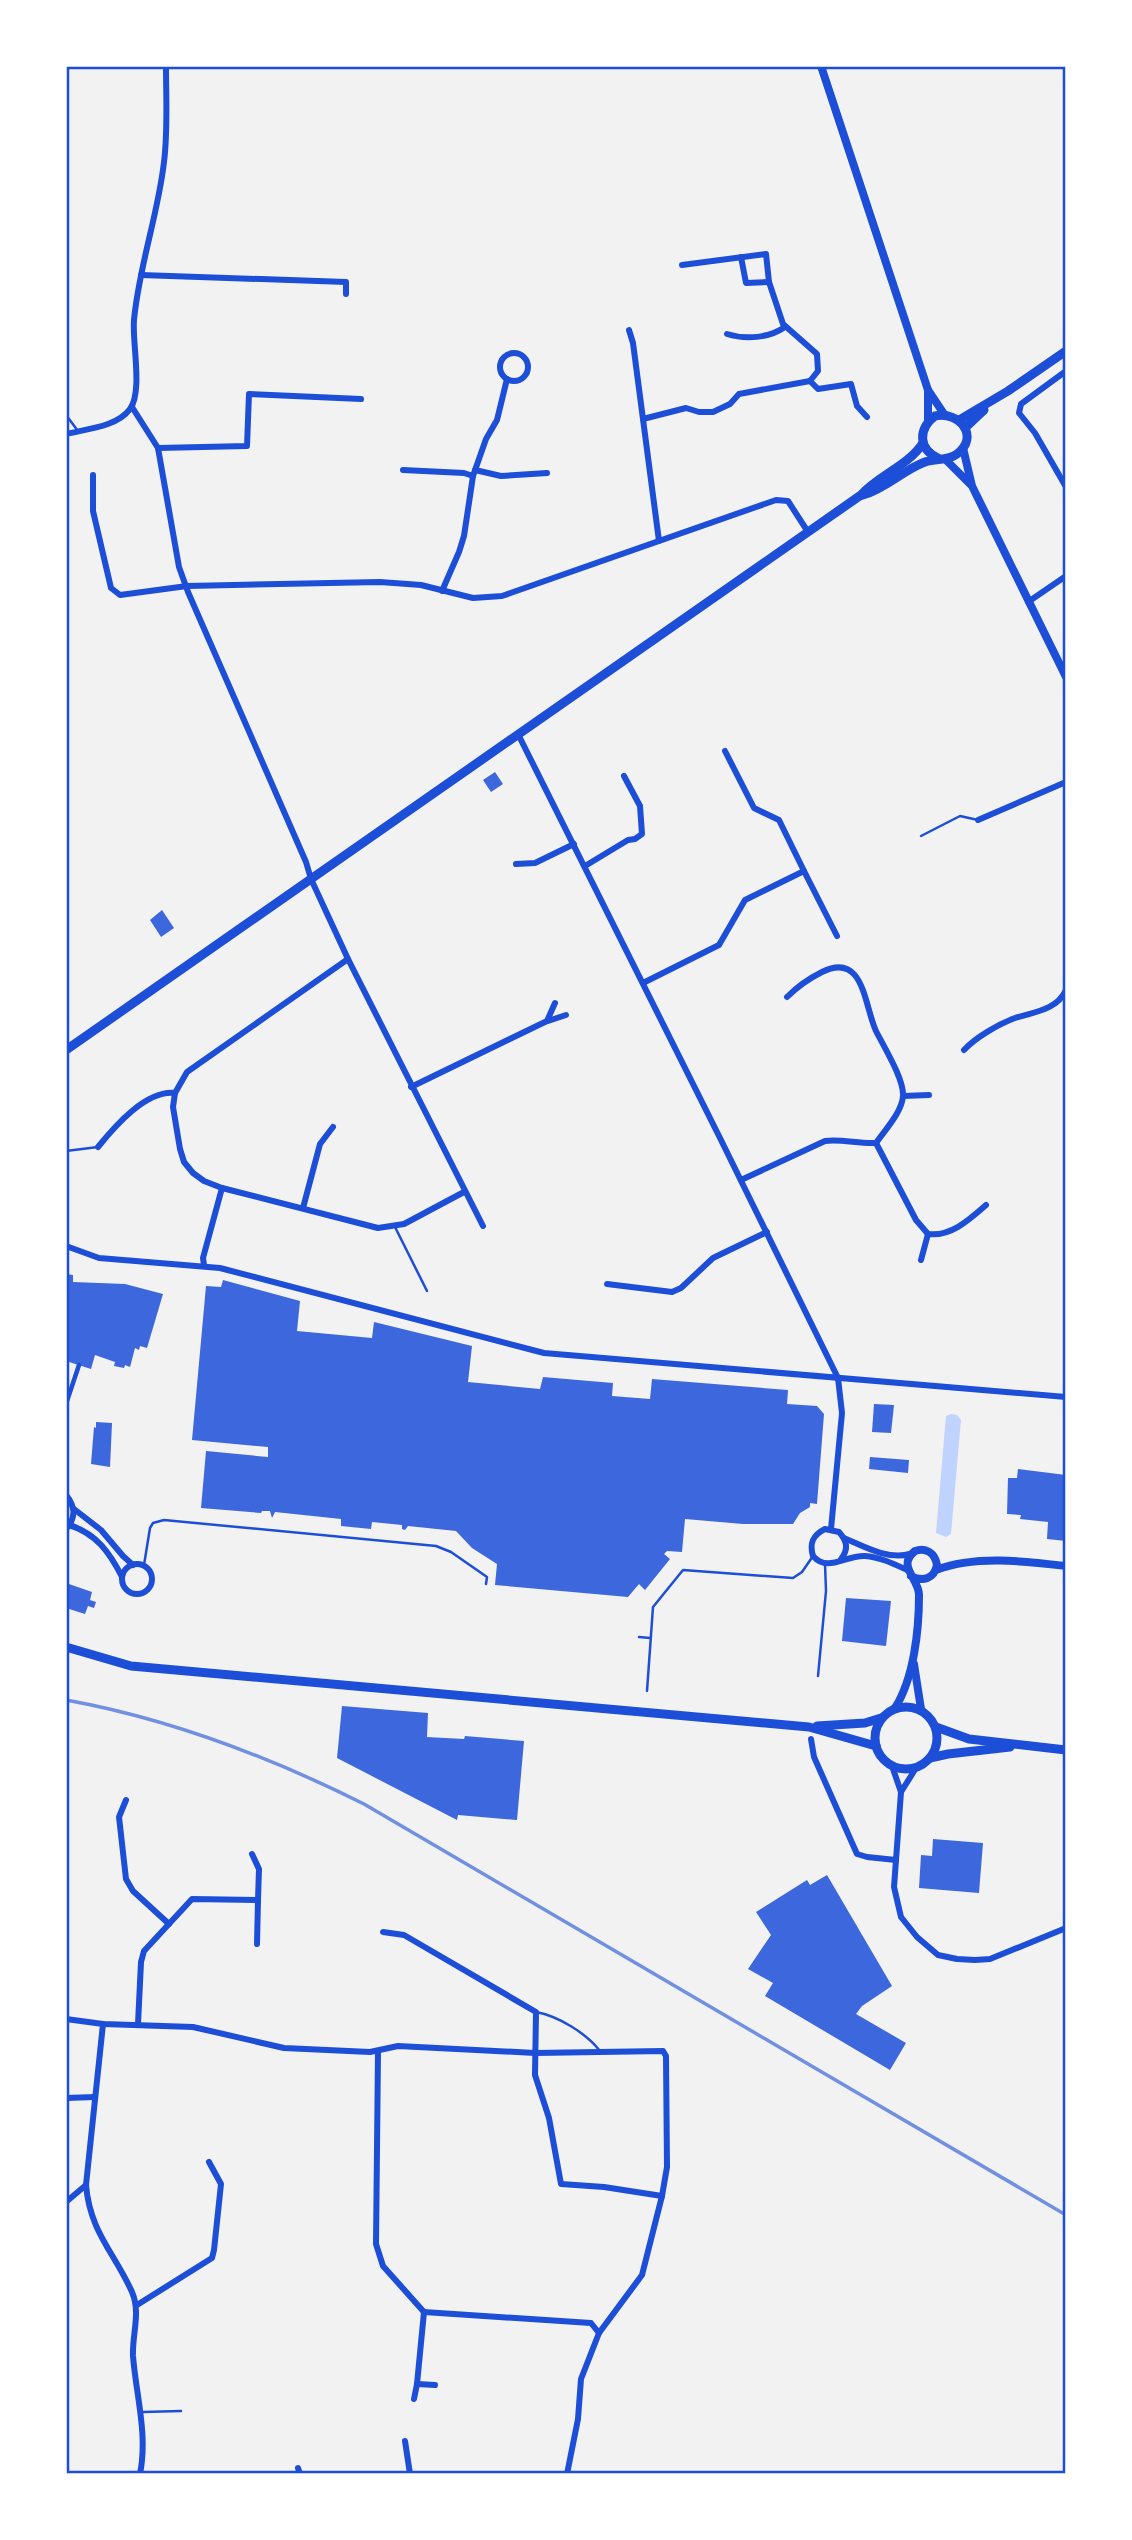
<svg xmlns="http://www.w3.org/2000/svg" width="1132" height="2540" font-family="'Archivo Narrow',sans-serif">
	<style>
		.water { fill: #bfd3fe }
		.building { fill: #3d67dc }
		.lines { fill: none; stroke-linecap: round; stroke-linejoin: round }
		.service { stroke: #1d4ed8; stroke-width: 2.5 }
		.pedestrian { stroke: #1d4ed8; stroke-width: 4.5 }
		.minor { stroke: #1d4ed8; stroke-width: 6 }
		.tertiary { stroke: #1d4ed8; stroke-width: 8 }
		.secondary { stroke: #1d4ed8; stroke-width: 9 }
		.rail { stroke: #7290e2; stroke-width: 3.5 }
		.neatline { fill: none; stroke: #1d4ed8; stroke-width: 2.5 }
	</style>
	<rect width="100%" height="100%" fill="#f2f2f2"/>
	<!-- water -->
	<polygon class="water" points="951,1414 957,1415 961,1420 951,1534 946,1537 936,1533 946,1416"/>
	<!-- building -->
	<g class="building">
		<polygon points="495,772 503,784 491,792 483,780"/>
		<polygon points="162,910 174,928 161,937 150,920"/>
		<polygon points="66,1274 73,1275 73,1282 125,1284 163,1294 147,1348 140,1346 139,1350 135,1348 130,1367 125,1365 124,1368 114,1366 115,1362 95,1355 91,1369 66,1361"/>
		<polygon points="223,1280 300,1301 297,1331 372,1338 374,1322 472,1346 468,1382 540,1389 543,1377 613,1383 612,1396 650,1399 652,1379 788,1390 787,1404 817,1406 824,1414 817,1504 810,1503 810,1507 800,1513 793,1524 743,1524 685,1519 682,1552 667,1551 664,1554 670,1559 645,1590 639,1584 628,1597 495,1585 497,1564 472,1548 456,1531 408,1526 405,1530 402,1529 402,1525 372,1522 371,1529 341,1526 341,1519 275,1512 272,1518 270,1511 262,1511 261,1513 201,1508 206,1451 268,1457 268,1447 192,1440 206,1286 221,1287"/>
		<polygon points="874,1404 894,1405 891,1433 872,1432"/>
		<polygon points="96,1422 112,1423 110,1467 91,1464 94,1427 96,1428"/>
		<polygon points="870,1457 909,1460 908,1473 869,1469"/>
		<polygon points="1018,1469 1066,1475 1066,1541 1047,1539 1048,1522 1020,1519 1021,1515 1007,1514 1008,1478 1017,1478"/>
		<polygon points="66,1583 92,1592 90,1600 96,1602 94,1608 88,1606 85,1614 66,1608"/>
		<polygon points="846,1598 891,1601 886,1646 842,1641"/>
		<polygon points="342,1706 428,1713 427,1737 464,1739 465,1736 524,1741 517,1820 458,1815 457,1820 337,1758"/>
		<polygon points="933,1839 983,1843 979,1893 919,1888 921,1855 932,1856"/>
		<polygon points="827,1875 892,1986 862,2006 856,2014 906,2043 890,2070 765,1996 773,1983 748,1969 771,1935 756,1912 807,1880 810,1885"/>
	</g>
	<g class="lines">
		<!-- service -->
		<g class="service">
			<polyline points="66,415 78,431"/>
			<polyline points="921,836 960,816 978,820"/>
			<polyline points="66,1151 98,1147"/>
			<polyline points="395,1227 427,1291"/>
			<polyline points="144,1565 150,1528 153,1523 164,1520 436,1546 451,1552 487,1577 486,1584"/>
			<polyline points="639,1637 650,1638"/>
			<polyline points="818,1676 826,1591 825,1564"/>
			<polyline points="647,1691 653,1607 683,1570 793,1578 802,1572 813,1556"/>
			<path d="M536,2012C558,2016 586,2033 600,2051"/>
			<polyline points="143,2412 181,2411"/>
		</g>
		<!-- pedestrian -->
		<polyline class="pedestrian" points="66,1404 79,1365"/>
		<!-- minor -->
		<g class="minor">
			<polyline points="741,257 746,283 769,282"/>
			<polyline points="141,275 346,282 346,294"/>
			<polyline points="629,330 633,343 659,541"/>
			<path d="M727,334C746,340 769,338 785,327"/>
			<circle cx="514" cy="367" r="14"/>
			<polyline points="1066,371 1021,404 1019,413 1035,433 1066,487"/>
			<polyline points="810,381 818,389 851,384 857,406 867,417"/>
			<polyline points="132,407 158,448 179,567 188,592 306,862 311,879 348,959 483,1226"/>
			<polyline points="643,419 686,408 699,412 713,412 730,404 739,394 810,381 818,371 817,354 783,324 769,282 766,254 682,265"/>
			<path d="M66,434C86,429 117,427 130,409C143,391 132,343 134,320C139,266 158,215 164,162C168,131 166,98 166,66"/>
			<polyline points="158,448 247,446 249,394 361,399"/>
			<polyline points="403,470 464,473 473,476"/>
			<polyline points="475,470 501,476 547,473"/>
			<polyline points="93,475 93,511 111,588 120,595 187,586 380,582 421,585 473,598 502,596 776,500 788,501 808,532"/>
			<polyline points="442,591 459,552 464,536 473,476 486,439 497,420 507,379"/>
			<polyline points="1028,602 1066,576"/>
			<polyline points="518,734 721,1140 838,1378 842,1413 831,1529"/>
			<polyline points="978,820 1066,782"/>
			<polyline points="516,864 535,863 574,844"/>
			<polyline points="585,866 628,840 635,839 642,834 640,806 624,776"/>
			<polyline points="804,871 837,936"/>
			<polyline points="348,959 187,1072 175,1093 173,1107 180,1149 184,1162 193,1173 204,1181 222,1188 378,1228 404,1224 464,1192"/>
			<polyline points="643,983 719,945 745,900 804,871 779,820 754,808 725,751"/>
			<polyline points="548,1021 566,1015"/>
			<path d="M964,1050C976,1037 999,1024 1015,1018C1034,1012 1057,1010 1066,990"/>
			<polyline points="411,1087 547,1021 555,1003"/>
			<polyline points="903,1096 929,1095"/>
			<path d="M876,1143L916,1220L928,1234C951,1237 970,1219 986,1205"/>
			<path d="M98,1147C115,1126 146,1090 175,1093"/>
			<path d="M741,1180L825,1141C842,1139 859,1144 876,1143C885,1130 902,1112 903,1096C904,1079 884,1047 876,1031C864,1005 864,951 822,972C808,979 799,985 787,997"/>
			<polyline points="303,1208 320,1144 333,1127"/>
			<polyline points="66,1246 99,1258 220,1268 544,1353 1066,1397"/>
			<polyline points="921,1260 928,1234"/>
			<polyline points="204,1265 203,1258 222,1188"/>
			<polyline points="607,1284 672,1292 681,1288 713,1258 767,1232"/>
			<path d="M66,1495C75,1506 76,1516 68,1527"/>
			<polyline points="74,1509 101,1530 123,1556 133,1565"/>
			<path d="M69,1525C96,1533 110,1553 122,1577"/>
			<path d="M844,1538C865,1547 888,1560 910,1554"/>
			<path d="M841,1559C849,1549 847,1541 839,1532L825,1529C813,1535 809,1543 813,1556C828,1573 845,1555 865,1556C880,1557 894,1564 907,1570"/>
			<circle cx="137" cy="1579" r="15"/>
			<polyline points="811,1739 814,1757 857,1854 867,1857 896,1860"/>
			<polyline points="892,1766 901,1792"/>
			<polyline points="916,1768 901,1792 894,1887 901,1917 917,1937 938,1955 957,1959 975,1960 990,1959 1066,1928"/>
			<polyline points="126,1800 119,1817 126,1879 133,1891 169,1924"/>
			<polyline points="383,1932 404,1935 536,2012 535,2075 549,2118 561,2184 604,2187 662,2196"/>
			<polyline points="257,1944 258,1900"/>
			<polyline points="66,2019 103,2024 193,2027 284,2048 370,2052 398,2046 535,2053 663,2051 666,2056 667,2167 662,2196 642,2275 599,2333 581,2379 578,2419 567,2474"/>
			<path d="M103,2024L86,2185C90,2232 114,2252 132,2292C141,2313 132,2334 133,2356C136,2395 148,2434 140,2474"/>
			<polyline points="138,2024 141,1962 144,1951 192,1899 258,1900 259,1869 252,1854"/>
			<polyline points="378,2052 376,2244 383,2266 424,2312 591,2323 599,2333"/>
			<polyline points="66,2098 95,2097"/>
			<polyline points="66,2202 86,2185"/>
			<polyline points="137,2305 212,2258 214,2250 221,2184 209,2162"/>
			<polyline points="417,2384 435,2385"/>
			<polyline points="414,2399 417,2384 424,2312"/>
			<polyline points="405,2441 410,2474"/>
			<polyline points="298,2468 300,2474"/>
		</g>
		<!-- tertiary -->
		<g class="tertiary">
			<polyline points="821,66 928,390 928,421"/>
			<polyline points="928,390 944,414"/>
			<polyline points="963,448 972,486 1066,677"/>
			<polyline points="945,459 970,484"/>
			<path d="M936,1570C975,1555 1024,1561 1066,1566"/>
			<polyline points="914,1664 921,1709"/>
			<path d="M895,1708C914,1678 919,1630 919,1595C919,1578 896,1566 915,1551C926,1547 935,1553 937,1565C934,1579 923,1582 911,1576"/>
		</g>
		<!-- secondary -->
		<g class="secondary">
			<polyline points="959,420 1008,391 1066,351"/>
			<polyline points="965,428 984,410"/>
			<path d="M863,495C885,489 903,470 925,462C936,458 948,461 957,454C980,437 960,411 935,416C918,429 918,449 938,458"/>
			<path d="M66,1050L861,495C879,475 908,466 923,443"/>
			<polyline points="66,1647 131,1666 809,1727 876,1746"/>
			<circle cx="906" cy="1738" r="31"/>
			<polyline points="817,1726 865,1723 881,1718"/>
			<polyline points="936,1727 969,1739 1066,1750"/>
			<polyline points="930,1758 948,1754 1010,1747"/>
		</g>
		<!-- rail -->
		<path class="rail" d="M66,1700C171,1719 270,1757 364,1804L1066,2215"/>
	</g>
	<!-- border -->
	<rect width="1132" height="2540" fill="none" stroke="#ffffff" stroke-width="136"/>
	<rect x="68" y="68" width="996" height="2404" class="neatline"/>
</svg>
